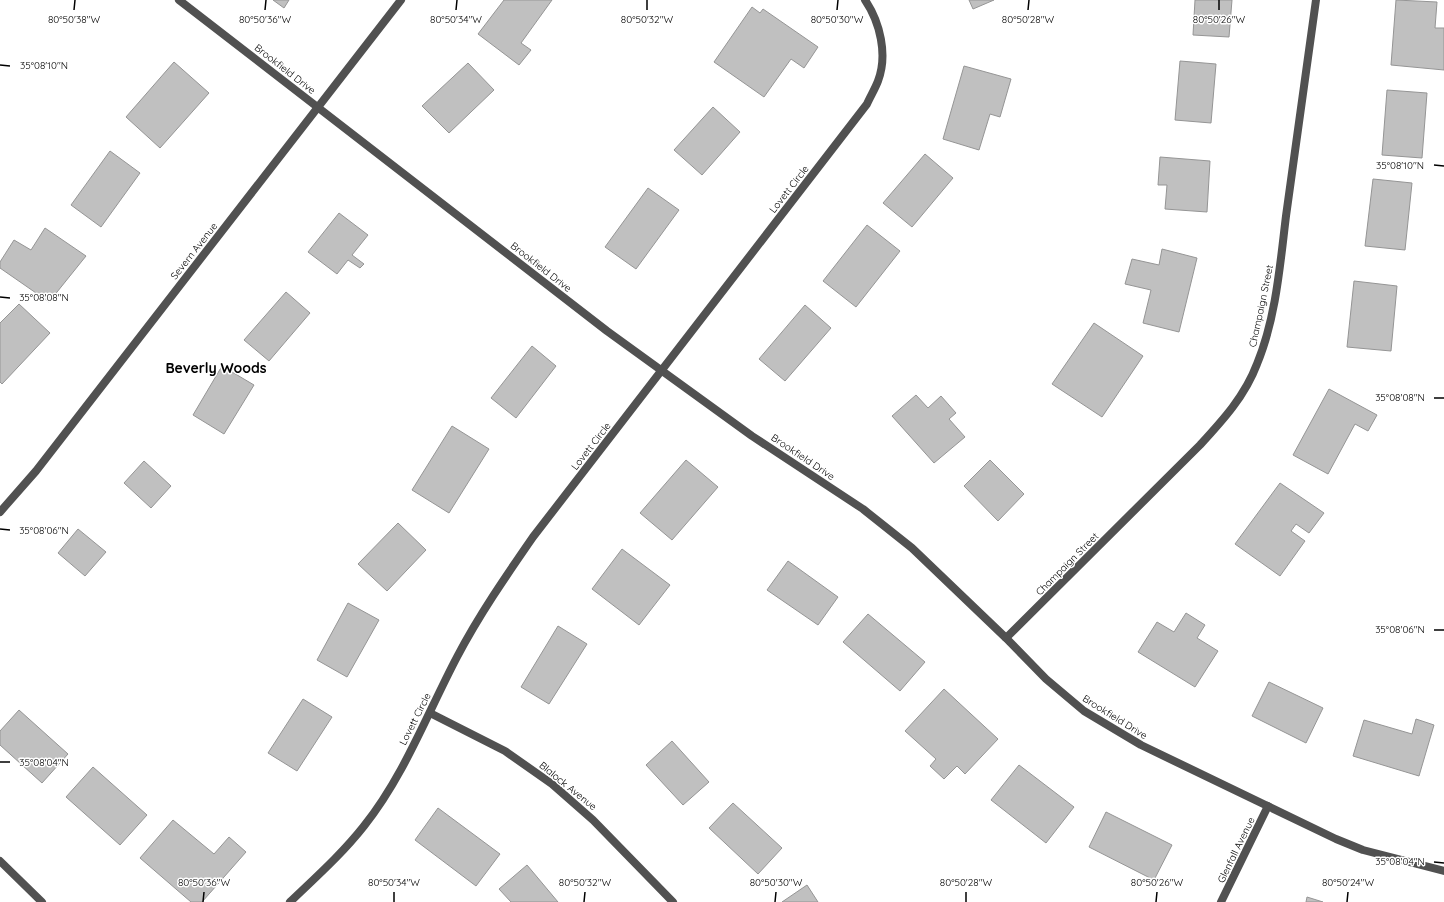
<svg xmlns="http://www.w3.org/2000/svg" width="1444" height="902" font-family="Quicksand,sans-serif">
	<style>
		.building { fill: #c0c0c0; stroke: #959595 }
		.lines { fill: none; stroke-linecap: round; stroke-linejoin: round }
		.minor { stroke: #515151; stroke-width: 8 }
		.ticks { fill: none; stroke: #000; stroke-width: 1.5 }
		.labels { text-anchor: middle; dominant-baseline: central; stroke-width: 3; stroke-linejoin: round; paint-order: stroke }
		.street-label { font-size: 10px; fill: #000; stroke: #fff }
		.district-label { font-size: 14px; font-weight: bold; fill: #000; stroke: #fff }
		.ticks-label { font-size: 10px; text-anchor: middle; fill: #000; stroke: #fff; stroke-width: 3; stroke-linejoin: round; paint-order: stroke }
	</style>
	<rect width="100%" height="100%" fill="#fff"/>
	<!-- building -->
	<g class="building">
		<polygon points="273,0 289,0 284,8"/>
		<polygon points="504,0 552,0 521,43 531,50 519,65 478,34"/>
		<polygon points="969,0 994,0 973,9"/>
		<polygon points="1195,0 1232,0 1229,37 1193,35"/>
		<polygon points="1396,0 1437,2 1435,28 1444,28 1444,70 1391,65"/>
		<polygon points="752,7 760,13 763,9 818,47 804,68 791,59 764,97 714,62"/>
		<polygon points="1180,61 1216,64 1211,123 1175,120"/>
		<polygon points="174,62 209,93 160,148 126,117"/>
		<polygon points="468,63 494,90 449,133 422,106"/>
		<polygon points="964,66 1011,79 1000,117 990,114 979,150 943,139"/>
		<polygon points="1387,90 1427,93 1422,158 1382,155"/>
		<polygon points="713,107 740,132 702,175 674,150"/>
		<polygon points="110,151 140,173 101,227 71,205"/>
		<polygon points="925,154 953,178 912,227 883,203"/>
		<polygon points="1160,157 1210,161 1207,212 1165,209 1167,185 1158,185"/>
		<polygon points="1373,179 1412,183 1405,250 1365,246"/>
		<polygon points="648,188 679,210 636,269 605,247"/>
		<polygon points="339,213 368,235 352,255 364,264 360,268 348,260 337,274 308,252"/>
		<polygon points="867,225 900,251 856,307 823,281"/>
		<polygon points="45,228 86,256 49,302 0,268 0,262 14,240 31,250"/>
		<polygon points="1162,249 1197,258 1179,332 1143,323 1151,290 1125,284 1132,259 1159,265"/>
		<polygon points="1354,281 1397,286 1391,351 1347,347"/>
		<polygon points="286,292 310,313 269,361 244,340"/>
		<polygon points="19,304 50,333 2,384 0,382 0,323"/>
		<polygon points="805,305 831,328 785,381 759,359"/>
		<polygon points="1094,323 1143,356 1102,417 1052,384"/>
		<polygon points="532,346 556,366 516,418 491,398"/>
		<polygon points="222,366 254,385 224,434 193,415"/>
		<polygon points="1329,389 1377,415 1368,431 1355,424 1328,474 1293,455"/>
		<polygon points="916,395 928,408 941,396 956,413 949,419 965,437 934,463 892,416"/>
		<polygon points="452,426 489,449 449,513 412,490"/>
		<polygon points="686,460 718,487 672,540 640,513"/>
		<polygon points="990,460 1024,494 998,521 964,486"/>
		<polygon points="144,461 171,486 151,508 124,483"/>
		<polygon points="1280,483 1324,513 1309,533 1296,524 1291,531 1305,541 1280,576 1235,544"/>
		<polygon points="398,523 426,550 387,591 358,564"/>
		<polygon points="78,529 106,552 85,576 58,553"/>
		<polygon points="622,549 670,585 639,625 592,589"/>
		<polygon points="788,561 838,597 818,625 767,590"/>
		<polygon points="348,603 379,620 347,677 317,660"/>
		<polygon points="1186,613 1205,625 1197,638 1218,651 1195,687 1138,652 1157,622 1174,632"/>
		<polygon points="868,614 925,662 900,691 843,642"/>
		<polygon points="558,626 587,644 549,704 521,687"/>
		<polygon points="1269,682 1323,708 1306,743 1252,716"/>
		<polygon points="944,689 998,739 965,774 957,766 944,779 930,766 936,759 905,731"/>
		<polygon points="303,699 332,717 297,771 268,753"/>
		<polygon points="19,710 68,754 42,783 0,745 0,731"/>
		<polygon points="1416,719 1434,725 1419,776 1353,756 1364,720 1412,734"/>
		<polygon points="672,741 709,782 683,805 646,765"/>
		<polygon points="1019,765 1074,807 1046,843 991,800"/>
		<polygon points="93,767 147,815 120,845 66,797"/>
		<polygon points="733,803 782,848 758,874 709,828"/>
		<polygon points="438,808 500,854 476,886 415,840"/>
		<polygon points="1106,812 1172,845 1154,880 1089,847"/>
		<polygon points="173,820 214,854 229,837 246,852 202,902 191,902 140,858"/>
		<polygon points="527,865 558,902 511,902 499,889"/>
		<polygon points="807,885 818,902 782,902"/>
		<polygon points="1307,897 1323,902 1306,902"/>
	</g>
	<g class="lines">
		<!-- minor -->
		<g class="minor">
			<polyline points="179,0 607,331 752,436 863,509 912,548 1006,638 1046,679 1084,711 1141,745 1336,839 1363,850 1444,871"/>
			<polyline points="0,512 36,471 401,0"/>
			<path d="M1006,638L1200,445C1223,420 1245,396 1257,364C1276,318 1280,265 1286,216C1296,144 1306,72 1316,0"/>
			<polyline points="430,713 505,751 552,784 593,820 673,902"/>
			<polyline points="0,861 42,902"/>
			<path d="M290,902C315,878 342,854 364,826C404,776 427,714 457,657C479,615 506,576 533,537L867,104C870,97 875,89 878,81C888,55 880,22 865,0"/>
			<polyline points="1221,902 1268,806"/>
		</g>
	</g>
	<!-- ticks -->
	<path class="ticks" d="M74,10L75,0M265,10L266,0M456,10L457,0M647,10V0M837,10L838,0M1028,10L1029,0M1219,10V0M0,65L10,66M1434,165L1444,166M0,297L10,298M1434,398H1444M0,529L10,530M1434,630H1444M0,762H10M1434,862L1444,863M203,902L204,892M394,902V892M584,902L585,892M775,902L776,892M966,902V892M1156,902L1157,892M1347,902L1348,892"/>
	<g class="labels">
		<!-- street labels -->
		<g class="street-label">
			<text transform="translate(285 69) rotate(38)">Brookfield Drive</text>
			<text transform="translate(789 189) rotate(-52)">Lovett Circle</text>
			<text transform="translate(194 251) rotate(-52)">Severn Avenue</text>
			<text transform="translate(541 267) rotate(38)">Brookfield Drive</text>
			<text transform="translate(1261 306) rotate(-78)">Champaign Street</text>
			<text transform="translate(591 446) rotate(-52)">Lovett Circle</text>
			<text transform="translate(803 457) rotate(34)">Brookfield Drive</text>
			<text transform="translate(1067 564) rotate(-45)">Champaign Street</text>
			<text transform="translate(1115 717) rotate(32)">Brookfield Drive</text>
			<text transform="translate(415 719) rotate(-63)">Lovett Circle</text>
			<text transform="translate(568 786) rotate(39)">Blalock Avenue</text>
			<text transform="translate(1236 850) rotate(-64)">Glenfall Avenue</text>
		</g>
		<!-- district labels -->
		<g class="district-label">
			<text x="216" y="368">Beverly Woods</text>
		</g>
	</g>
	<g class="ticks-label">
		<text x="74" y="23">80°50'38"W</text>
		<text x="265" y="23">80°50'36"W</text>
		<text x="456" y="23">80°50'34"W</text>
		<text x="647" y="23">80°50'32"W</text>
		<text x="837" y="23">80°50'30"W</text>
		<text x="1028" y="23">80°50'28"W</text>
		<text x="1219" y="23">80°50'26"W</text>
		<text x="44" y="69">35°08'10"N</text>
		<text x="1400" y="169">35°08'10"N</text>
		<text x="44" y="301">35°08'08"N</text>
		<text x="1400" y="401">35°08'08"N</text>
		<text x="44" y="534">35°08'06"N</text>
		<text x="1400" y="633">35°08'06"N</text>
		<text x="44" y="766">35°08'04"N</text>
		<text x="1400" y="865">35°08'04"N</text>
		<text x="204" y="886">80°50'36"W</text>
		<text x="394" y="886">80°50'34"W</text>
		<text x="585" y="886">80°50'32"W</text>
		<text x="776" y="886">80°50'30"W</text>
		<text x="966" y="886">80°50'28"W</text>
		<text x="1157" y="886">80°50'26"W</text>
		<text x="1348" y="886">80°50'24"W</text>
	</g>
</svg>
